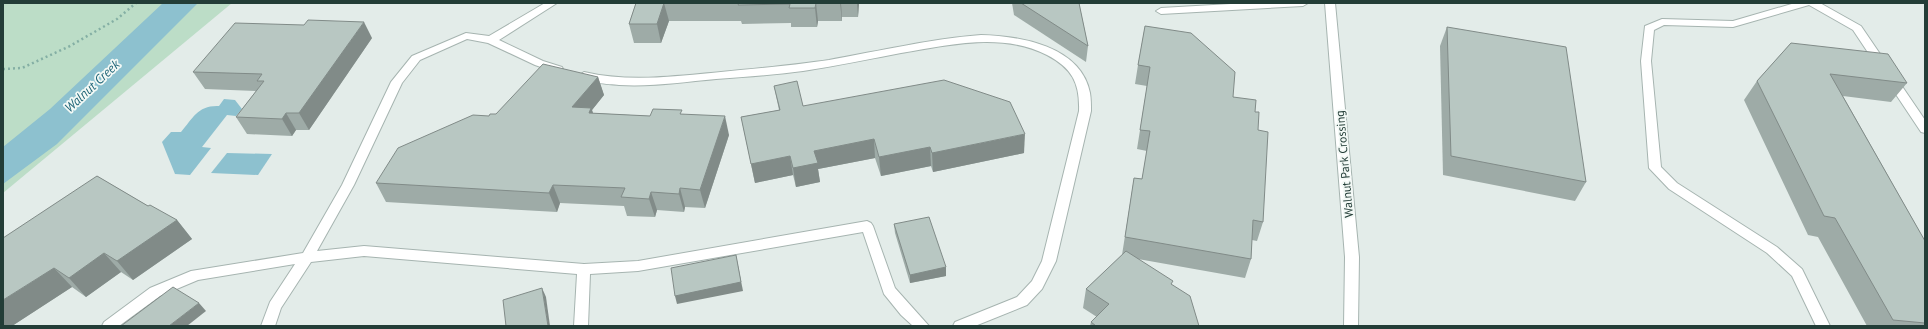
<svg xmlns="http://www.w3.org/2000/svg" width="1928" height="329" font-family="'PT Sans',sans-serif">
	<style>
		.green { fill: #bcddc7 }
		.water { fill: #8dc1cf }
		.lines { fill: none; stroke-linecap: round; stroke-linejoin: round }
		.minor-casing { stroke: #a6b4b0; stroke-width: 2 }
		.path { stroke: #84afa4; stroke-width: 2.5; stroke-dasharray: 2 3; stroke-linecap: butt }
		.minor { fill: #fff; fill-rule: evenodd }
		.wall { fill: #9eaba7 }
		.shaded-wall { fill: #818b88 }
		.building { fill: #b8c7c2; stroke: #818b88 }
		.labels { text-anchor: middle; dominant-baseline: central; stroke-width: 3.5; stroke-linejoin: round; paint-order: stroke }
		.street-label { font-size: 12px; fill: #233d37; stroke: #f3f9f6 }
		.water-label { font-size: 13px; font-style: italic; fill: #1f6477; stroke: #f3f9f6 }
	</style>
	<rect width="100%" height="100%" fill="#e3ece9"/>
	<!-- green -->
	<polygon class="green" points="3,3 232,3 3,193"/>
	<!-- water -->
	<g class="water">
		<polygon points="163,3 198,3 57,144 3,184 3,147 50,109"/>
		<path d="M224,99L235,100L242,109L236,116L227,115L202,147L211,148L190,175L175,174L162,142L171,132H181C193,118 198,105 219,106Z"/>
		<polygon points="227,153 272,154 258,175 211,173"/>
	</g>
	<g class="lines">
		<defs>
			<g id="minor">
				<polygon points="545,3 557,3 499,40 543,61 562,67 563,69 562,71 558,73 535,65 488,43 467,39 420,60 402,83 354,185 317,251 364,246 584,264 638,261 867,221 871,223 873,226 895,288 929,326 913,326 901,315 884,294 863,232 638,271 590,274 588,326 574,326 577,274 364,256 311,262 281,308 275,326 261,326 270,302 295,264 198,280 160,296 119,326 102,326 104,322 150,288 191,271 303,253 342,185 391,82 412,56 466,33 489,36"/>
				<polygon points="1248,3 1308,3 1303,6 1161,14 1156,11 1161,8"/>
				<polygon points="1325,3 1335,3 1359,257 1358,326 1344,326 1345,257"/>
				<polygon points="1795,3 1820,3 1861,26 1925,120 1925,133 1921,132 1853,30 1809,5 1733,27 1664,25 1654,30 1651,61 1661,167 1677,183 1777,247 1802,269 1830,326 1816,326 1792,276 1767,253 1669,189 1649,168 1641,61 1645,26 1662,19 1733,21"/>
				<path d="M981,35C1020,36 1081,46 1090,93C1091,99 1091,105 1091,111L1056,261L1042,289L1027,305L975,326H953L955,322L1017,297L1032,281L1042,261L1079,111C1080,83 1072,68 1047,55C1001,32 950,45 901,53C869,59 836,66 803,71C774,75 745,77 716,79C683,82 651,87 619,85C610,84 583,83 578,76L584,72C626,82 668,77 711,73C750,69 789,66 829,60C879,51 930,39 981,35Z"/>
			</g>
		</defs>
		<!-- minor casing -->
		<use href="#minor" class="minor-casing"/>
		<!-- path -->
		<polyline class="path" points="3,69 22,68 70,46 117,19 136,3"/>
		<!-- minor -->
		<use href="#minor" class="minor"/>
	</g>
	<!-- wall -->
	<g class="wall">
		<polygon points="636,3 859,3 858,17 842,17 842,21 818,21 817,27 791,27 791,23 742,24 741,21 669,21 661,43 634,43 629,24"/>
		<polygon points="1012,3 1079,3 1088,46 1086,62 1014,15"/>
		<polygon points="1145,26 1233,97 1255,112 1258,130 1263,222 1257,241 1252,240 1251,259 1245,278 1138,259 1172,285 1199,326 1090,326 1091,322 1097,317 1083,308 1086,289 1122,255 1134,178 1142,179 1147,151 1137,149 1147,86 1135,84 1138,65"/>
		<polygon points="1447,27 1586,182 1575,201 1443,175 1440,46"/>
		<polygon points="372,38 309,130 296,130 292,136 247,134 236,117 256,91 205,89 193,72"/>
		<polygon points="1791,43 1907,83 1891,102 1843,96 1925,241 1925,326 1867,326 1818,237 1808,235 1744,100 1757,81"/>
		<polygon points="598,77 604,95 592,110 593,113 650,116 683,114 729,135 705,208 685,207 684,212 657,210 655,217 627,216 624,206 560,203 557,212 386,202 376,183 489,116 496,114"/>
		<polygon points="774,86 803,106 1024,153 933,172 931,166 881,176 875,158 818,169 820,182 796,187 793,175 755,183 741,117 779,110"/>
		<polygon points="97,176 148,206 177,220 192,239 133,280 121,272 86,297 72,287 12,326"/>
		<polygon points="894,224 946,267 946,276 910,283 895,233"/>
	</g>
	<!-- shaded-wall -->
	<g class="shaded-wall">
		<polygon points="664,3 669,21 661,43 657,24"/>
		<polygon points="816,3 818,21 817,27 815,8"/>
		<polygon points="840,3 841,3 842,17 842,21"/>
		<polygon points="857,3 859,3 858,17"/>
		<polygon points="364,22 372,38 309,130 299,113"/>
		<polygon points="598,77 604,95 592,110 597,127 572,107"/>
		<polygon points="286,113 296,130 292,136 282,119"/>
		<polygon points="725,116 729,135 705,208 700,190"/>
		<polygon points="1025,134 1024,153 933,172 932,153"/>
		<polygon points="874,139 875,158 818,169 820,182 796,187 793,168 814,151"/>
		<polygon points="930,147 931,166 881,176 879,157"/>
		<polygon points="790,156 793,175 755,183 751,164"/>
		<polygon points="553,185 560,203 557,212 549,193"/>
		<polygon points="680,188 685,207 684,212 679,194"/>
		<polygon points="651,192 657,210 655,217 649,199"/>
		<polygon points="177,220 192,239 133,280 117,261"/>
		<polygon points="104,253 121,272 86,297 69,278"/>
		<polygon points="736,255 743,291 677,304 675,296"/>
		<polygon points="946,267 946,276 910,283 910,275"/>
		<polygon points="54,268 72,287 12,326 3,326 3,300"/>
		<polygon points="542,288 546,297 550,326 548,326"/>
		<polygon points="199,303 206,311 187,326 169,326"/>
	</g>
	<!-- building -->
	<g class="building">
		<polygon points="636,3 664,3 657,24 629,24"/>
		<polygon points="739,3 816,3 815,8 789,8 790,4 738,5"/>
		<polygon points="1021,3 1079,3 1088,46"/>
		<polygon points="308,20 364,22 299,113 286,113 282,119 236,117 264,81 257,81 262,74 193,72 235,23 304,25"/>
		<polygon points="1145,26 1191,33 1235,72 1233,97 1256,100 1255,112 1259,112 1258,130 1268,132 1263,222 1253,220 1251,259 1125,237 1134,178 1142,179 1150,131 1140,130 1150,67 1138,65"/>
		<polygon points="1447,27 1566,47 1586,182 1451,156"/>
		<polygon points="1791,43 1888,54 1907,83 1830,74 1925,241 1925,323 1893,320 1835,218 1824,216 1757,81"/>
		<polygon points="543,64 598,77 572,107 591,108 589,113 650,116 653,109 682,110 680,114 725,116 700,190 680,188 679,194 651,192 649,199 621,197 625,188 553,185 549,193 376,183 398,148 473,115 489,116 490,114 496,114"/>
		<polygon points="944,80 1010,102 1025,134 932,153 930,147 879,157 874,139 814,151 818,163 793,168 790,156 751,164 741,117 780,110 774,86 797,81 803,106"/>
		<polygon points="97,176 148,206 150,205 177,220 117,261 104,253 69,278 54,268 3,300 3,238"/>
		<polygon points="929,217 946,267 910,275 894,224"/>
		<polygon points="1126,251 1173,281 1171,284 1190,296 1199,326 1096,326 1091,322 1109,304 1086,289"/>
		<polygon points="736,255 741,282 675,296 671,268"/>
		<polygon points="173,287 199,303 169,326 121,326"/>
		<polygon points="542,288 548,326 506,326 503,300"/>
	</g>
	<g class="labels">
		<!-- street labels -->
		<g class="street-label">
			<text transform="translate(1344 164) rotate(-95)">Walnut Park Crossing</text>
		</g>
		<!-- water labels -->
		<g class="water-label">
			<text transform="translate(92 86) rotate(-43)">Walnut Creek</text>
		</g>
	</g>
	<!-- border -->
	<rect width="1928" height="329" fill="none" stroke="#233d37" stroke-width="8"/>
</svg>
